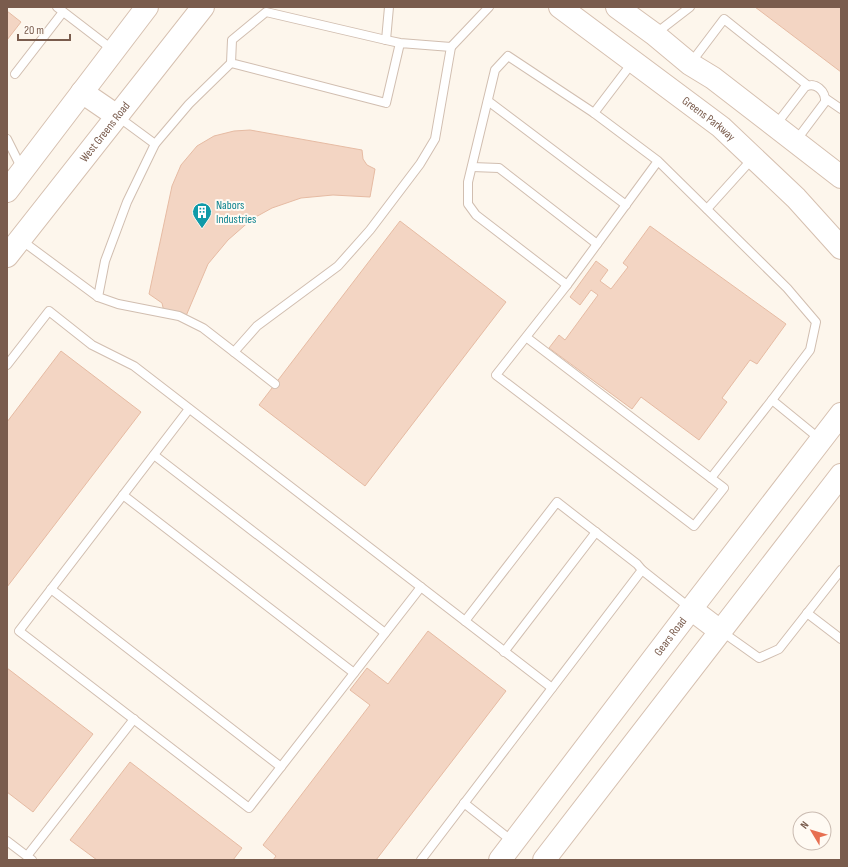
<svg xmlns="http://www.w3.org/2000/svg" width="848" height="867" font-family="'Sofia Sans Condensed',sans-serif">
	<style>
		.building { fill: #f3d5c3; stroke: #e6bba3 }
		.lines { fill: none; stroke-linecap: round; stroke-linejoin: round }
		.lane-casing { stroke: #d1beb0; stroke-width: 10 }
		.secondary-casing { stroke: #d6c0b0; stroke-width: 24 }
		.lane { stroke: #fff; stroke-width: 8 }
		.secondary { stroke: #fff; stroke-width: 22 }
		.labels { text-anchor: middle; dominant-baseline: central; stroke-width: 4; stroke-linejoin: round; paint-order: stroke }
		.street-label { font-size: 12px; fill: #7a5c4d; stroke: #fffaf3 }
		.culture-label { font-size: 12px; fill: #0d838f; stroke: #fffaf3; text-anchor: start }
	</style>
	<rect width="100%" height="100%" fill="#fdf6ec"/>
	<!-- building -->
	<g class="building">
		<polygon points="755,7 841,7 841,72"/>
		<polygon points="7,11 21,22 7,40"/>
		<polygon points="250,130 362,150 363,159 367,165 375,169 370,197 333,195 301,198 272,208 252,219 228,240 208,264 186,316 164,312 162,303 149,294 172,186 181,165 197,146 214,136 234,131"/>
		<polygon points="400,221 506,302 365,486 259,405"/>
		<polygon points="650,226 786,324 757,364 750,360 722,398 727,402 699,440 641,397 632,409 549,348 559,335 565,340 598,295 591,290 580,305 570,297 596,261 608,270 600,281 611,289 628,267 623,263"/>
		<polygon points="61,351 141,412 7,587 7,422"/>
		<polygon points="428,631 506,691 376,860 273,860 276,856 263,845 370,705 350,690 367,668 388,684"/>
		<polygon points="7,668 93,734 33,812 7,792"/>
		<polygon points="130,762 242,848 233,860 97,860 70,840"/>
	</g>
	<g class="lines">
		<defs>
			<g id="lane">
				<polyline points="57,7 113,50"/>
				<polyline points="655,34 690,7"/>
				<polyline points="386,40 389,7"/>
				<polyline points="400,43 386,103 231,63 232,40 266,12 386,40 400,43 451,47 489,7"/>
				<polyline points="690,64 724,19 807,85"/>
				<polyline points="15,74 63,12"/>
				<polyline points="825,98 841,109"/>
				<polyline points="488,101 626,205"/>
				<polyline points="594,113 632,63"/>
				<polyline points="117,116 155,144"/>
				<path d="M775,126L805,87C815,81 826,91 825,102L795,142"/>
				<polyline points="7,139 22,169"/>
				<polyline points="658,161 567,285 476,215 468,204 468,182 495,70 508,56 594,113 658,161 787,288 816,322 810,350 772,400 821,440"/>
				<polyline points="472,167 499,168 597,244"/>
				<polyline points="707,209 753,158"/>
				<polyline points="21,240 98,297 118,304 179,316 203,328 234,352 257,326 338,266 370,230 420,164 435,139 451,47"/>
				<polyline points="98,297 105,261 127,202 155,144 189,104 231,63"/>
				<polyline points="526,337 724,488 694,526 496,375 567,285"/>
				<polyline points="234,352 275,384"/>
				<polyline points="7,365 49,311 92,345 134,366 552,688"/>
				<polyline points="189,409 19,631 249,808 421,587"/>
				<polyline points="154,455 385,633"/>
				<polyline points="711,478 772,400"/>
				<polyline points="123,495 354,673"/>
				<polyline points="642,570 690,608"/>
				<polyline points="51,589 281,767"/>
				<polyline points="807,613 841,639"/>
				<polyline points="721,631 759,658 779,649 841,570"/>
				<polyline points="504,652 596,532"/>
				<polyline points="464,803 512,841"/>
				<polyline points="7,841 32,860"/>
				<polyline points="27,856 134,719"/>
				<polyline points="421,860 642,570 637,564 557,502 465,621"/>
			</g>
			<g id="secondary">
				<path id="s1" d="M560,7L721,127L796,198L841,248"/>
				<polyline points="617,7 654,34 690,64 713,78 841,177"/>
				<polyline points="82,92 117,116"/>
				<polyline points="7,191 147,7"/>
				<path id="s2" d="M7,256L203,7"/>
				<polyline points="691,609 720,631"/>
				<path id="s3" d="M500,860L691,609L841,414"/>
				<polyline points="544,860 841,475"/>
			</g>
		</defs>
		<!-- lane casing -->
		<use href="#lane" class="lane-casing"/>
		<!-- secondary casing -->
		<use href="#secondary" class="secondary-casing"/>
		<!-- lane -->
		<use href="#lane" class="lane"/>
		<!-- secondary -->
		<use href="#secondary" class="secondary"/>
	</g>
	<!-- icons -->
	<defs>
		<symbol id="building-pin" viewBox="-11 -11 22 30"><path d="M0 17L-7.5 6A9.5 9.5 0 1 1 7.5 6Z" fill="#0f9aa8" stroke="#fffaf3"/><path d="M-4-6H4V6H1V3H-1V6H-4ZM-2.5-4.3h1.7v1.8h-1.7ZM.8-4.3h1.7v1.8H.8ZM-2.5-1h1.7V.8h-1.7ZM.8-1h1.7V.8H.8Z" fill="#fff"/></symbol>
	</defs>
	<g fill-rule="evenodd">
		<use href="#building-pin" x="191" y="201" width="22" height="30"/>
	</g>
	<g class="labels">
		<!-- street labels -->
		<g class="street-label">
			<text stroke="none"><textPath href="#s1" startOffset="186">Greens Parkway</textPath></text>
			<text stroke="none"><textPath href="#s2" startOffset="158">West Greens Road</textPath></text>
			<text stroke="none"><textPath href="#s3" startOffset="281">Gears Road</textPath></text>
		</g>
		<!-- culture labels -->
		<g class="culture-label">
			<text x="216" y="205">Nabors<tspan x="216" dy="14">Industries</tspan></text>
		</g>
	</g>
	<!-- border -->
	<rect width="848" height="867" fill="none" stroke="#7a5c4d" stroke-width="16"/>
	<!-- north arrow -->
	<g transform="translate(812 831) rotate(308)"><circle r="19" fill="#fffaf3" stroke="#cabbb1"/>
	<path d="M0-3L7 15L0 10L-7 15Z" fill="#e76f51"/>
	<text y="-6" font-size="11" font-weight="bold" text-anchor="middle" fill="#7a5c4d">N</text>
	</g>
	<!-- scale -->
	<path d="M18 34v6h52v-6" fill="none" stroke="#7a5c4d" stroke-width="2"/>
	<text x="24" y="34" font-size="12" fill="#7a5c4d" stroke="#fffaf3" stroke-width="3" paint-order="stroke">20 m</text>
</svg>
